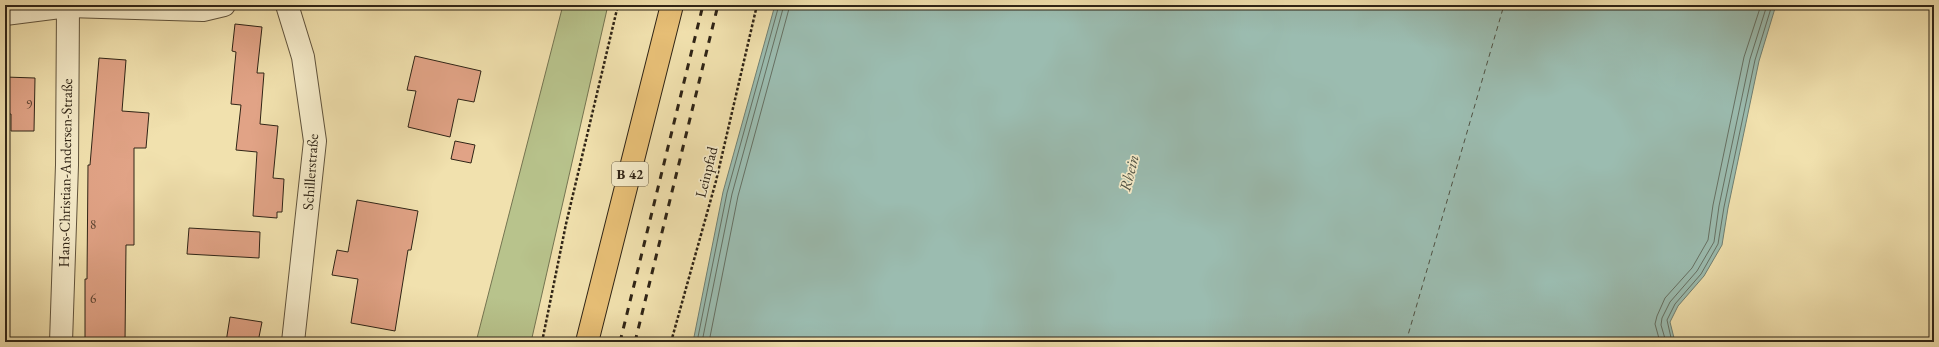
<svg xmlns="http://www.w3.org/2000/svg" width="1939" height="347" font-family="'EB Garamond',serif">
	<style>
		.green { fill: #b8c38c; stroke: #747451 }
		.water { fill: #9bbcb0; stroke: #707f72 }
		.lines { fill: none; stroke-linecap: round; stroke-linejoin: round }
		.shore { stroke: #657063; stroke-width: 1 }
		.ferry { stroke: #4f5244; stroke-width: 1; stroke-dasharray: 5 4; stroke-linecap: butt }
		.building { fill: #e1a386; stroke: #2f2416 }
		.minor-casing { stroke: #60533c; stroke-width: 24 }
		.major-casing { stroke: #2f2416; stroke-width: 24 }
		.path { stroke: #2f2416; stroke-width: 2.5; stroke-dasharray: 3 2; stroke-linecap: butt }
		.minor { stroke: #f6ecca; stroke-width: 22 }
		.major { stroke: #e8c077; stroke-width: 22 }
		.rail { stroke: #2f2416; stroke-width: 3; stroke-dasharray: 7 7; stroke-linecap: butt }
		.labels { text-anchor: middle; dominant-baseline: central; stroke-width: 3.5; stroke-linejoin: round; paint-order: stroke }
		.number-label { font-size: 13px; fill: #5c4432 }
		.shield { fill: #f6ecca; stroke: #6b604c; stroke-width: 1 }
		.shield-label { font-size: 14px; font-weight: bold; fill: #2f2416 }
		.street-label { font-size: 15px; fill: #2f2416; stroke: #f6ecca }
		.water-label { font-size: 16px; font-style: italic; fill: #4f5244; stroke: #f6ecca }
	</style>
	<rect width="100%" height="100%" fill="#f1e1ae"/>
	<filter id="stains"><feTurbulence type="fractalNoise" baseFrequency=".005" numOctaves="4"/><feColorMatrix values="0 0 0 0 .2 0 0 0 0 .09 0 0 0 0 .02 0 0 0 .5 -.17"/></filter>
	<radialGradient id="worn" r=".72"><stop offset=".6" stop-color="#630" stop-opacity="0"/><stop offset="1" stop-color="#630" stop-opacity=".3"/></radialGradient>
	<!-- green -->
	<polygon class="green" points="563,5 608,5 531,342 476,342"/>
	<!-- water -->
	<polygon class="water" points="775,5 1776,5 1759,61 1728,208 1722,245 1704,276 1678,306 1670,322 1674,338 1678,342 693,342 723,192"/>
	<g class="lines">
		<!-- shore -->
		<g class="shore">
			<polyline points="697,342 727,193 779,5"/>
			<polyline points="702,342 732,194 784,5"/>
			<polyline points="709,342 738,196 790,5"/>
			<polyline points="1660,342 1655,324 1657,316 1665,298 1692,268 1708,240 1713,205 1744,57 1761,5"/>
			<polyline points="1666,342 1661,325 1662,318 1670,302 1697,271 1714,242 1719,206 1750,59 1767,5"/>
			<polyline points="1672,342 1667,320 1675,304 1701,274 1718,244 1724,207 1755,60 1772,5"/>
		</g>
		<!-- ferry -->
		<polyline class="ferry" points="1406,342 1504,5"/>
	</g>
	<!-- building -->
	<g class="building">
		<polygon points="235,24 262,27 257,73 264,73 260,124 278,126 273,178 284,179 282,212 277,212 277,218 253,216 257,152 236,150 241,105 231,104 236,52 232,51"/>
		<polygon points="415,56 481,71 474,102 458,99 450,137 408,127 416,91 407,90"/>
		<polygon points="99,58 126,60 122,111 149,113 146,148 134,148 134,245 126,245 125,342 85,342 85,279 87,279 88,165 90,165"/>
		<polygon points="5,77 35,78 34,131 11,131 11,114 5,114"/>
		<polygon points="455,141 475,145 471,163 451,159"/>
		<polygon points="357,200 418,211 411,250 408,250 395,331 351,323 358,279 332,275 337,250 348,252"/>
		<polygon points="189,228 260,232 259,258 187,254"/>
		<polygon points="230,317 262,322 258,342 226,342"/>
	</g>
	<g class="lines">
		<defs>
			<g id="minor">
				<polyline points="287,5 303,57 315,141 293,342"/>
				<polyline points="5,14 68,6 203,10 224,5"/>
				<polyline points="61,342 67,165 68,5"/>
			</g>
			<polyline id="major" points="587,342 672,5"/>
		</defs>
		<!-- minor casing -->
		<use href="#minor" class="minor-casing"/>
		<!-- major casing -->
		<use href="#major" class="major-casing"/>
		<!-- path -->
		<g class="path">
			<polyline points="542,342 566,224 618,5"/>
			<polyline points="671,342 716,181 757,5"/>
		</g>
		<!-- minor -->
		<use href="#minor" class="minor"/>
		<!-- major -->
		<use href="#major" class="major"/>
		<!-- rail -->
		<g class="rail">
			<polyline points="620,342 703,5"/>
			<polyline points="635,342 718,5"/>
		</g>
	</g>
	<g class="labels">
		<!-- number labels -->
		<g class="number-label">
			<text x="29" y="104">9</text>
			<text x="93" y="224">8</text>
			<text x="93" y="298">6</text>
		</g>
		<!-- shield labels -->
		<rect class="shield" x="612" y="162" width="36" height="24" rx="3"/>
		<g class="shield-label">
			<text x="630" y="174">B 42</text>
		</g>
		<!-- street labels -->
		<g class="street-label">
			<text transform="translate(310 172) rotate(-86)">Schillerstraße</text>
			<text transform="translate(706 172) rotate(-76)">Leinpfad</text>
			<text transform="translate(65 173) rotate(-89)">Hans-Christian-Andersen-Straße</text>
		</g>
		<!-- water labels -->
		<g class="water-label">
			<text transform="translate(1129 173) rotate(-76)">Rhein</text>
		</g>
	</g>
	<!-- margin -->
	<rect width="1939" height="347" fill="none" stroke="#f1e1ae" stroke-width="20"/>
	<rect x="6" y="6" width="1927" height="335" fill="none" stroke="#2f2416" stroke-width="2"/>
	<rect x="10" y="10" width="1919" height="327" fill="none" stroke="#2f2416"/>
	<rect width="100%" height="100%" filter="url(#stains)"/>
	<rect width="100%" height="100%" fill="url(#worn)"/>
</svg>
